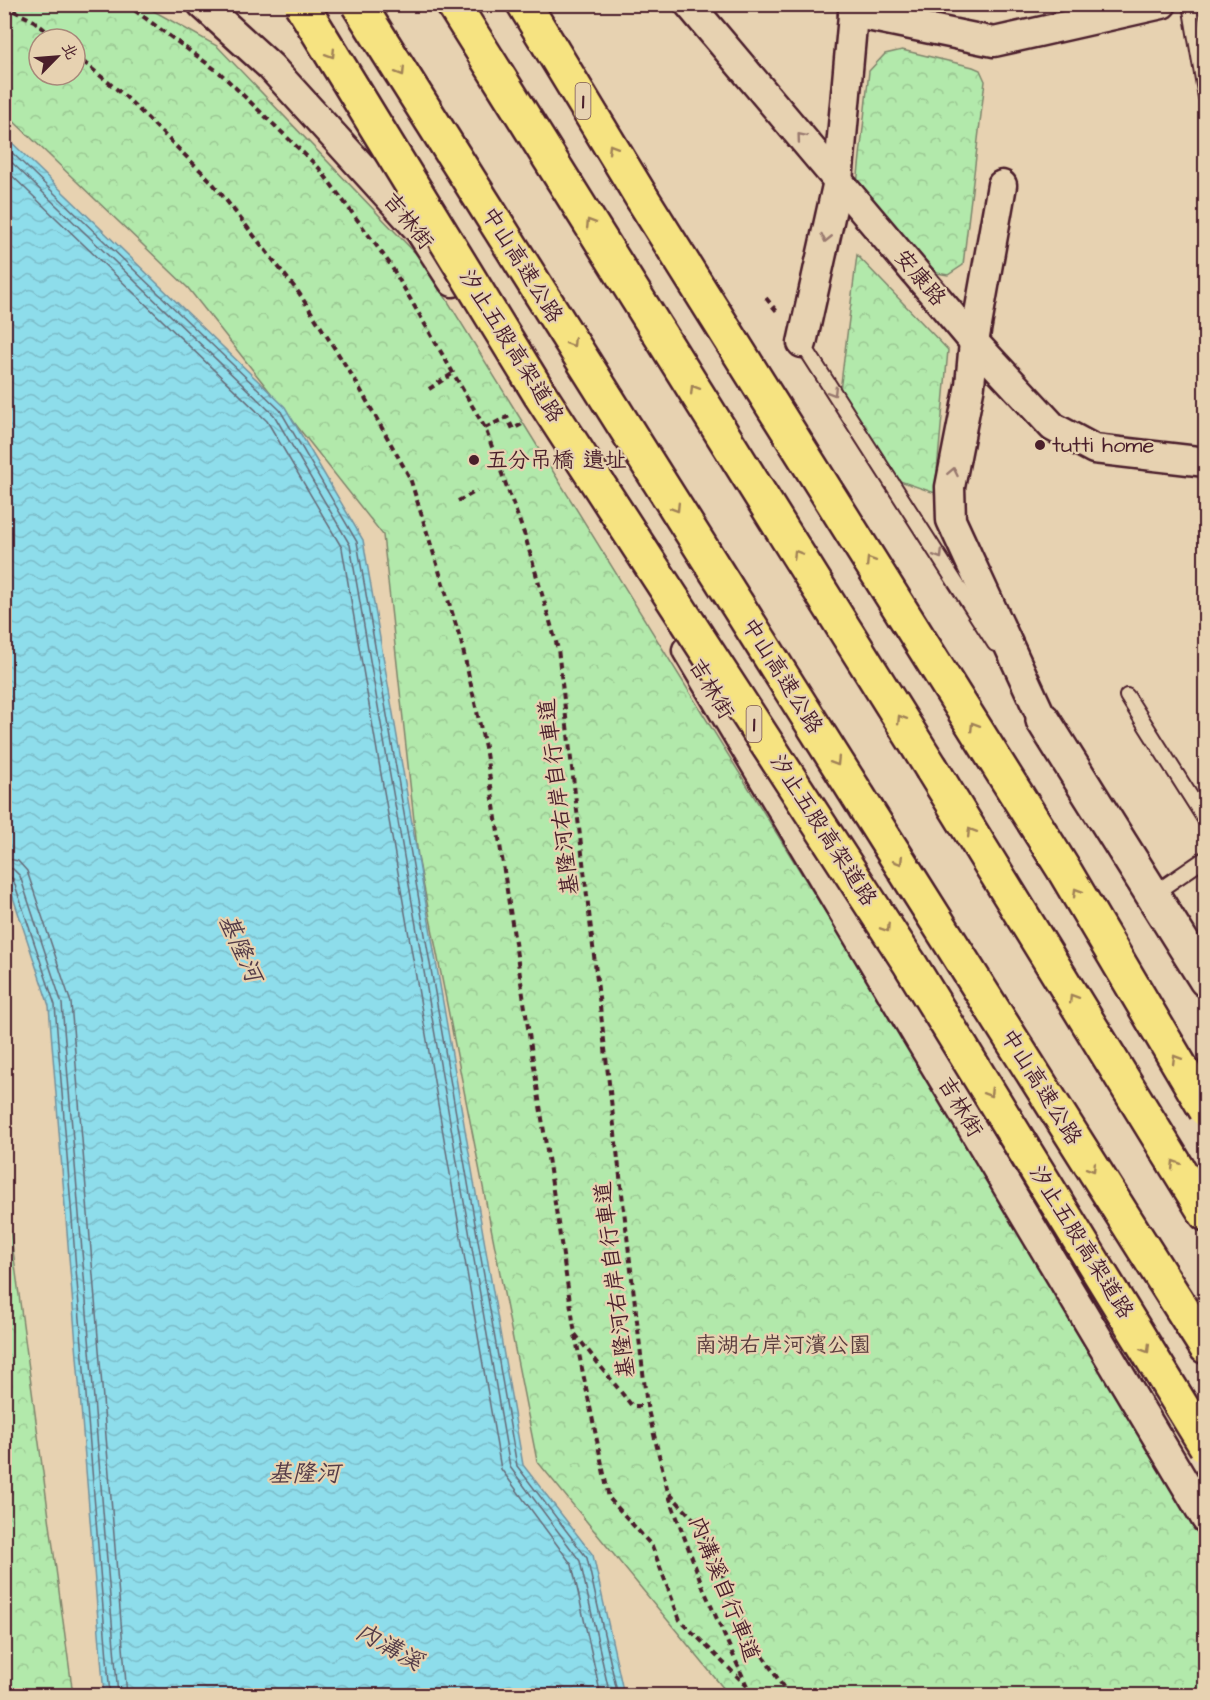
<svg xmlns="http://www.w3.org/2000/svg" width="1210" height="1700" font-family="'Architects Daughter','LXGW WenKai TC',sans-serif">
	<style>
		.park { fill: url(#park-crowns); stroke: #7e846b; stroke-width: 1.5; fill-rule: evenodd }
		.water { fill: url(#water-waves); stroke: #73919e; stroke-width: 1.5 }
		.lines { fill: none; stroke-linecap: round; stroke-linejoin: round }
		.shore { stroke: #656b78; stroke-width: 1.5 }
		.service-casing { stroke: #4a1f2b; stroke-width: 18 }
		.minor-casing { stroke: #4a1f2b; stroke-width: 33 }
		.tertiary-casing { stroke: #4a1f2b; stroke-width: 38 }
		.motorway-casing { stroke: #4a1f2b; stroke-width: 38 }
		.path { stroke: #4a1f2b; stroke-width: 4; stroke-dasharray: 6 4.5; stroke-linecap: butt }
		.service { stroke: #e7d2b1; stroke-width: 14 }
		.minor { stroke: #e7d2b1; stroke-width: 28 }
		.tertiary { stroke: #e7d2b1; stroke-width: 33 }
		.motorway { stroke: #f6e381; stroke-width: 33 }
		.motorway-bridge-casing { stroke: #4a1f2b; stroke-width: 38; stroke-linecap: butt }
		.motorway-bridge { stroke: #f6e381; stroke-width: 33 }
		.oneway { stroke: #a08156 }
		.oneway2 { stroke: #98786e }
		.poi-dot { fill: #4a1f2b; stroke: #e7d2b1; stroke-width: 2 }
		.labels { text-anchor: middle; dominant-baseline: central; stroke-width: 4.5; stroke-linejoin: round; paint-order: stroke }
		.shield { fill: #e7d2b1; stroke: #795553; stroke-width: 1.5 }
		.shield-label { font-size: 21px; font-weight: bold; fill: #4a1f2b }
		.street-label { font-size: 22px; fill: #4a1f2b; stroke: #e7d2b1 }
		.poi-label { font-size: 22px; fill: #4a1f2b; stroke: #e7d2b1; text-anchor: start }
		.park-label { font-size: 22px; fill: #5a3d3e; stroke: #e7d2b1 }
		.water-label { font-size: 24px; font-style: italic; fill: #543c48; stroke: #e7d2b1 }
	</style>
	<defs>
		<pattern id="park-crowns" width="20" height="18" patternUnits="userSpaceOnUse" patternTransform="scale(1.5)"><rect width="20" height="18" fill="#b2e9ab"/><path d="M2 6a3 3 0 1 1 6 0M12 15a3 3 0 1 1 6 0" fill="none" stroke="#9bc793"/></pattern>
		<pattern id="water-waves" width="16" height="10" patternUnits="userSpaceOnUse" patternTransform="scale(1.5)"><rect width="16" height="10" fill="#8eddeb"/><path d="M0 5q4-4 8 0t8 0" fill="none" stroke="#7cbdca"/></pattern>
	</defs>
	<rect width="100%" height="100%" fill="#e7d2b1"/>
	<filter id="ink" filterUnits="userSpaceOnUse"><feTurbulence type="fractalNoise" baseFrequency=".0167" numOctaves="2"/><feDisplacementMap in="SourceGraphic" scale="12" xChannelSelector="R" yChannelSelector="G"/><feConvolveMatrix kernelMatrix="1 2 1 2 8 2 1 2 1" color-interpolation-filters="sRGB"/></filter>
	<g filter="url(#ink)">
		<!-- park -->
		<g class="park">
			<path d="M4,5H143L217,46L423,261L1096,1350L1205,1533V1695H729L537,1461L418,857L383,535L188,288L5,113ZM39,39H75V75H39Z"/>
			<polygon points="902,50 973,67 980,70 985,81 963,265 948,275 937,273 857,185 869,71 885,54"/>
			<polygon points="857,255 948,350 935,493 891,478 840,391"/>
			<polygon points="5,1191 73,1695 5,1695"/>
		</g>
		<!-- water -->
		<polygon class="water" points="5,136 285,407 363,540 523,1465 593,1555 624,1695 104,1695 49,1006 5,873"/>
		<g class="lines">
			<!-- shore -->
			<g class="shore">
				<polyline points="4,145 280,410 357,542 517,1466 587,1558 618,1696"/>
				<polyline points="4,155 274,415 350,545 510,1467 580,1561 610,1696"/>
				<polyline points="4,168 267,421 342,548 501,1469 572,1565 601,1696"/>
				<polyline points="4,858 18,861 27,871 71,1003 127,1696"/>
				<polyline points="4,867 13,869 20,876 62,1004 118,1696"/>
				<polyline points="4,875 13,879 55,1005 110,1696"/>
			</g>
			<defs>
				<g id="service">
					<polyline points="1190,4 1206,97"/>
					<polyline points="802,343 995,644"/>
					<polyline points="1127,696 1206,821"/>
					<polyline points="1152,895 1206,858"/>
				</g>
				<g id="minor">
					<polyline points="202,4 270,66 420,231 453,282"/>
					<polyline points="689,4 974,342 1053,427 1094,449 1206,462"/>
					<polyline points="853,13 994,42 1162,4"/>
					<polyline points="1002,185 974,342 970,385 950,487 951,520 1043,720"/>
					<polyline points="802,343 838,181 854,4"/>
					<polyline points="687,650 1206,1519"/>
				</g>
				<polyline id="tertiary" points="1043,720 1206,980"/>
				<g id="motorway">
					<polyline points="524,4 642,198"/>
					<polyline points="932,769 1206,1214"/>
					<polyline points="868,812 1206,1347"/>
				</g>
			</defs>
			<!-- service casing -->
			<use href="#service" class="service-casing"/>
			<!-- minor casing -->
			<use href="#minor" class="minor-casing"/>
			<!-- tertiary casing -->
			<use href="#tertiary" class="tertiary-casing"/>
			<!-- motorway casing -->
			<use href="#motorway" class="motorway-casing"/>
			<!-- path -->
			<g class="path">
				<polyline points="126,4 220,73 319,168 390,264 485,428 525,536 558,649 647,1406 668,1492 700,1526 752,1639 789,1696"/>
				<polyline points="4,6 34,21 56,39"/>
				<polyline points="75,55 125,96 211,181 299,293 355,380 410,478 461,641 485,747 575,1334 632,1406 647,1406"/>
				<polyline points="766,298 779,314"/>
				<polyline points="429,389 455,372"/>
				<polyline points="485,428 507,417 513,429 524,423"/>
				<polyline points="458,501 477,491"/>
				<polyline points="575,1335 609,1498 652,1546 680,1620 747,1686"/>
				<polyline points="669,1496 704,1590 747,1686 754,1696"/>
			</g>
			<!-- service -->
			<use href="#service" class="service"/>
			<!-- minor -->
			<use href="#minor" class="minor"/>
			<!-- tertiary -->
			<use href="#tertiary" class="tertiary"/>
			<!-- motorway -->
			<use href="#motorway" class="motorway"/>
			<defs>
				<g id="motorway-bridge">
					<polyline points="301,4 541,396 910,964 1206,1446"/>
					<polyline points="358,4 868,812"/>
					<polyline points="453,4 932,769"/>
					<polyline points="642,198 1064,870 1206,1110"/>
				</g>
			</defs>
			<!-- motorway-bridge casing -->
			<use href="#motorway-bridge" class="motorway-bridge-casing"/>
			<!-- motorway-bridge -->
			<use href="#motorway-bridge" class="motorway-bridge"/>
		</g>
		<!-- one-way arrows -->
		<defs><path id="oneway-chevron" d="M-2-3.5L2.5 0L-2 3.5" fill="none" stroke-width="1.6" stroke-linecap="round" stroke-linejoin="round" transform="scale(1.5)"/></defs>
		<g class="oneway">
			<use href="#oneway-chevron" transform="translate(331 54) rotate(58)"/>
			<use href="#oneway-chevron" transform="translate(401 72) rotate(58)"/>
			<use href="#oneway-chevron" transform="translate(612 148) rotate(-121)"/>
			<use href="#oneway-chevron" transform="translate(590 223) rotate(-122)"/>
			<use href="#oneway-chevron" transform="translate(572 343) rotate(58)"/>
			<use href="#oneway-chevron" transform="translate(694 389) rotate(-122)"/>
			<use href="#oneway-chevron" transform="translate(676 508) rotate(58)"/>
			<use href="#oneway-chevron" transform="translate(797 554) rotate(-122)"/>
			<use href="#oneway-chevron" transform="translate(870 561) rotate(-122)"/>
			<use href="#oneway-chevron" transform="translate(901 719) rotate(-122)"/>
			<use href="#oneway-chevron" transform="translate(974 726) rotate(-122)"/>
			<use href="#oneway-chevron" transform="translate(836 762) rotate(58)"/>
			<use href="#oneway-chevron" transform="translate(971 832) rotate(-122)"/>
			<use href="#oneway-chevron" transform="translate(899 861) rotate(58)"/>
			<use href="#oneway-chevron" transform="translate(1077 892) rotate(-121)"/>
			<use href="#oneway-chevron" transform="translate(886 928) rotate(57)"/>
			<use href="#oneway-chevron" transform="translate(1073 998) rotate(-122)"/>
			<use href="#oneway-chevron" transform="translate(1176 1059) rotate(-121)"/>
			<use href="#oneway-chevron" transform="translate(989 1093) rotate(58)"/>
			<use href="#oneway-chevron" transform="translate(1175 1164) rotate(-122)"/>
			<use href="#oneway-chevron" transform="translate(1092 1168) rotate(58)"/>
			<use href="#oneway-chevron" transform="translate(1146 1349) rotate(58)"/>
		</g>
		<g class="oneway2">
			<use href="#oneway-chevron" transform="translate(801 137) rotate(-130)"/>
			<use href="#oneway-chevron" transform="translate(826 238) rotate(103)"/>
			<use href="#oneway-chevron" transform="translate(833 392) rotate(58)"/>
			<use href="#oneway-chevron" transform="translate(953 472) rotate(-79)"/>
			<use href="#oneway-chevron" transform="translate(939 555) rotate(58)"/>
		</g>
	</g>
	<!-- markers -->
	<g class="poi-dot">
		<circle cx="1040" cy="445" r="6"/>
		<circle cx="474" cy="460" r="6"/>
	</g>
	<g class="labels">
		<!-- shield labels -->
		<g class="shield">
			<rect x="575.5" y="83" width="15" height="36" rx="4.5"/>
			<rect x="746.5" y="706" width="15" height="36" rx="4.5"/>
		</g>
		<g class="shield-label">
			<text x="583" y="101">1</text>
			<text x="754" y="724">1</text>
		</g>
		<!-- street labels -->
		<g class="street-label">
			<text transform="translate(408 221) rotate(51)">吉林街</text>
			<text transform="translate(522 265) rotate(58)">中山高速公路</text>
			<text transform="translate(920 278) rotate(50)">安康路</text>
			<text transform="translate(511 346) rotate(58)">汐止五股高架道路</text>
			<text transform="translate(782 676) rotate(58)">中山高速公路</text>
			<text transform="translate(711 689) rotate(59)">吉林街</text>
			<text transform="translate(559 797) rotate(-97)">基隆河右岸自行車道</text>
			<text transform="translate(823 830) rotate(57)">汐止五股高架道路</text>
			<text transform="translate(1041 1087) rotate(58)">中山高速公路</text>
			<text transform="translate(960 1107) rotate(59)">吉林街</text>
			<text transform="translate(1081 1242) rotate(58)">汐止五股高架道路</text>
			<text transform="translate(615 1280) rotate(-97)">基隆河右岸自行車道</text>
			<text transform="translate(724 1589) rotate(68)">內溝溪自行車道</text>
		</g>
		<!-- poi labels -->
		<g class="poi-label">
			<text x="1052" y="445">tutti home</text>
			<text x="486" y="460">五分吊橋 遺址</text>
		</g>
		<!-- park labels -->
		<g class="park-label">
			<text x="783" y="1345">南湖右岸河濱公園</text>
		</g>
		<!-- water labels -->
		<g class="water-label">
			<text transform="translate(240 948) rotate(66)">基隆河</text>
			<text x="304" y="1474">基隆河</text>
			<text transform="translate(389 1647) rotate(29)">內溝溪</text>
		</g>
	</g>
	<!-- margin -->
	<rect width="1210" height="1700" fill="none" stroke="#e7d2b1" stroke-width="24"/>
	<rect x="12" y="12" width="1186" height="1676" fill="none" stroke="#4a1f2b" stroke-width="2" filter="url(#ink)"/>
	<!-- north arrow -->
	<g transform="translate(57 57) rotate(65)"><circle r="28" fill="#e7d2b1" stroke="#a88a7b" stroke-width="1.5"/>
	<path d="M0-4.5L10 22L0 15L-10 22Z" fill="#4a1f2b"/>
	<text y="-9" font-size="16" font-weight="bold" text-anchor="middle" fill="#4a1f2b">北</text>
	</g>
</svg>
